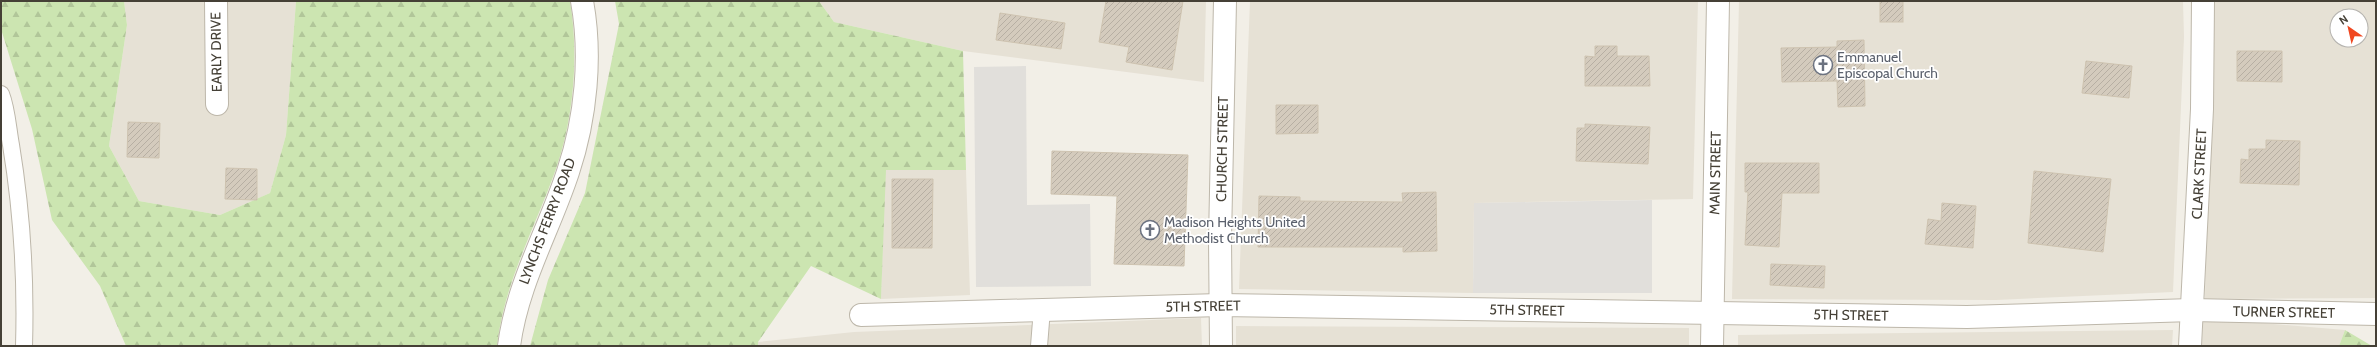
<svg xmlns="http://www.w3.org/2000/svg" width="2377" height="347" font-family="Cabin,sans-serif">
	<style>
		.residential { fill: #e6e1d5; fill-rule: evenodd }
		.forest { fill: url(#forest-firs) }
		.parking { fill: #e1dfdb }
		.building { fill: url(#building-hatch); stroke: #cec3b0 }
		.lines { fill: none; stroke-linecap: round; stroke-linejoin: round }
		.lane-casing { stroke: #bdb7aa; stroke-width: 18 }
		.street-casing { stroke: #bdb7aa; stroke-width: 24 }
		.lane { stroke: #fff; stroke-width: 16 }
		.street { stroke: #fff; stroke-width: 22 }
		.labels { text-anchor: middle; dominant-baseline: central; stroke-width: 3.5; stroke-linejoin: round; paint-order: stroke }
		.street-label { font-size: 14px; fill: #454036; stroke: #fff }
		.worship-label { font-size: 14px; fill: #5b616d; stroke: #fff; text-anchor: start }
	</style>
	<defs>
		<pattern id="forest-firs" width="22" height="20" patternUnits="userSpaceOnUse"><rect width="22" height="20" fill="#cce5b1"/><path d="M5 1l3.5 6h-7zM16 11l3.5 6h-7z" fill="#b1c699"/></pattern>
		<pattern id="building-hatch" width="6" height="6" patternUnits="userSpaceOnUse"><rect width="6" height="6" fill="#d4cbbd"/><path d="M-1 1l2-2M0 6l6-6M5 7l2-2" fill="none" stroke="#b7afa3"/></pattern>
	</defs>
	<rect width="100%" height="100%" fill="#f2efe7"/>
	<!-- residential -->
	<g class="residential">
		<polygon points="124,1 296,1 286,135 270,193 220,215 139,201 109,146 127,25"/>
		<polygon points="819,1 1206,1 1204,82 963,51 834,22"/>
		<polygon points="1250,1 1698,1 1693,199 1474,203 1473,293 1239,289"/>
		<polygon points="1739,1 2183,1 2184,37 2173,292 1996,300 1732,299"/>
		<path d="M2210,1H2376V298L2205,299ZM2337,16H2361V40H2337Z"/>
		<polygon points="885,170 966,170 970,295 881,299"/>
		<polygon points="1201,318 1202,346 758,346 758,342 854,332"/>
		<polygon points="2203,318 2345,330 2339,346 2202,346"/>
		<polygon points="1236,326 1689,328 1689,346 1236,346"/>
		<polygon points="2173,330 2172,346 1738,346 1738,335"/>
	</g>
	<!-- forest -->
	<g class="forest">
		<path d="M1,1H124L127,25L109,146L139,201L220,215L270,193L286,135L296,1H570C579,55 574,117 556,169C535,228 504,283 497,346H126L100,286L52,220L32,129L1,29Z"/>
		<polygon points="615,1 819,1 834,22 963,51 966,170 886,170 881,299 811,266 758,342 758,346 530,346 548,280 585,193 619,24"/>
		<polygon points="2345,330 2372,346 2339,346"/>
	</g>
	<!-- parking -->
	<g class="parking">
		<polygon points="1026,66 1027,205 1090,204 1091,286 976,287 974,67"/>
		<polygon points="1652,200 1652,293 1473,293 1474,203"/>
	</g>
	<!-- building -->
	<g class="building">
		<polygon points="1106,1 1183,1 1172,70 1126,62 1129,47 1099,42"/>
		<rect x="1880" y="1" width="23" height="21"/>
		<polygon points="1000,13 1065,23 1061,49 996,40"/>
		<polygon points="1864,40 1865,106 1838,107 1837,81 1782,82 1781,48 1837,47 1837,41"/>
		<polygon points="1595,46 1617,46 1617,56 1649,56 1650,86 1585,86 1585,56 1595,57"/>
		<polygon points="2237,51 2282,51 2282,82 2237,81"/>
		<polygon points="2086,61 2132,66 2129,98 2082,93"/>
		<polygon points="1276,105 1318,105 1318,133 1276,134"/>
		<polygon points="128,122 160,123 159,158 127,157"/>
		<polygon points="1585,124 1650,127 1648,164 1576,161 1577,128 1585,128"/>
		<polygon points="2266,140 2300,141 2299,185 2240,183 2241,159 2249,160 2249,149 2266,149"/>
		<polygon points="1052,151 1188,155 1184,266 1114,264 1117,196 1051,194"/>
		<polygon points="1745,163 1819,163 1819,193 1782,193 1779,247 1745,245 1748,192 1745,192"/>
		<polygon points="226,168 257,169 257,200 225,199"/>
		<polygon points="2034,171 2111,179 2103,252 2028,243"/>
		<polygon points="892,179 933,179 932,248 892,248"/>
		<polygon points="1436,192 1437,251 1403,252 1403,247 1258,247 1259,196 1300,197 1300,201 1403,202 1402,193"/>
		<polygon points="1942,203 1976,206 1973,248 1925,244 1928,219 1941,221"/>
		<polygon points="1771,264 1825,266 1824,288 1770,285"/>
	</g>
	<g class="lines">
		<defs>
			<g id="lane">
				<path d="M1,94C7,109 8,129 11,145C22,212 26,278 24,346"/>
				<polyline points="1039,346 1042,309"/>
			</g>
			<g id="street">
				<polyline points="216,1 217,104"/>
				<polyline points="861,315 1220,305 1967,317 2192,310 2376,314"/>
				<path d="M509,346C517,284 549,230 568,172C586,118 592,56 582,1"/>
				<polyline points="1221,346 1220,239 1225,1"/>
				<polyline points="1712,346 1718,1"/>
				<polyline points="2190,346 2202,109 2203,1"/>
			</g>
		</defs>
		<!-- lane casing -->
		<use href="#lane" class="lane-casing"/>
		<!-- street casing -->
		<use href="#street" class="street-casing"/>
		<!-- lane -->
		<use href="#lane" class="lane"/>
		<!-- street -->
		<use href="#street" class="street"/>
	</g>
	<!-- icons -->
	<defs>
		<symbol id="church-ring" viewBox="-11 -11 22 22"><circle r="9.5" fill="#fff" stroke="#6b7280" stroke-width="1.5"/><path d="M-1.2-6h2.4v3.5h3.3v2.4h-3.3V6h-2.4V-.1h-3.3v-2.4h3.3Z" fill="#6b7280"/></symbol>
	</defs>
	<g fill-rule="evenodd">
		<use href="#church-ring" x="1812" y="54" width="22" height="22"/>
		<use href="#church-ring" x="1139" y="219" width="22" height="22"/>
	</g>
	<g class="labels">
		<!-- street labels -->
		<g class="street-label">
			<text transform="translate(216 52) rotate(-91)">EARLY DRIVE</text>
			<text transform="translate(1222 149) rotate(-89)">CHURCH STREET</text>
			<text transform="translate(1715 173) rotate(-89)">MAIN STREET</text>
			<text transform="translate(2199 174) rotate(-87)">CLARK STREET</text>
			<text transform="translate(547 221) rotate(-69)">LYNCHS FERRY ROAD</text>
			<text transform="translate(1203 306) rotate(-1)">5TH STREET</text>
			<text transform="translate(1527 310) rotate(1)">5TH STREET</text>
			<text transform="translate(2284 312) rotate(1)">TURNER STREET</text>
			<text transform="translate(1851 315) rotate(1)">5TH STREET</text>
		</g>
		<!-- worship labels -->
		<g class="worship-label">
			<text x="1837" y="57">Emmanuel<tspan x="1837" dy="16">Episcopal Church</tspan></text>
			<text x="1164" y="222">Madison Heights United<tspan x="1164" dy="16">Methodist Church</tspan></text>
		</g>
	</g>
	<!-- border -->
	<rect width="2377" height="347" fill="none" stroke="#454036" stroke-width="4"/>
	<!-- north arrow -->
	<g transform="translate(2349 28) rotate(326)"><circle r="19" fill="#ffffff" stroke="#b5b3af"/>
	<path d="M0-3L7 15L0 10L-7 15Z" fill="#f04720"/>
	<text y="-6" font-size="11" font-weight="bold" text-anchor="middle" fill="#454036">N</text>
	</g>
</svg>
